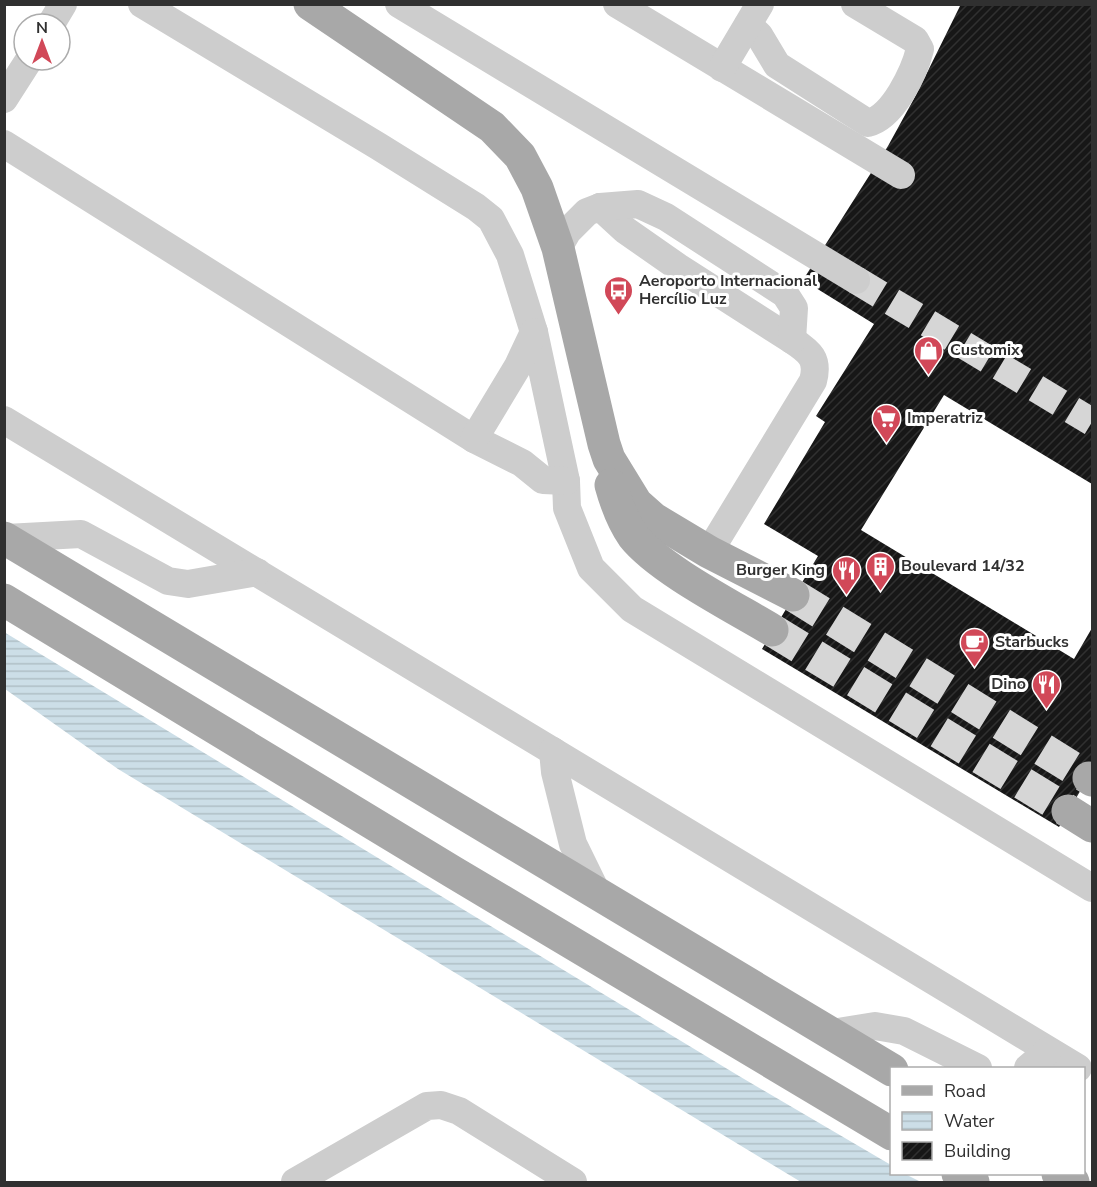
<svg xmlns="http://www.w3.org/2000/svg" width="1097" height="1187" font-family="'Nunito Sans',sans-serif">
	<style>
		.water { fill: url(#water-rules) }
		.building { fill: url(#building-hatch) }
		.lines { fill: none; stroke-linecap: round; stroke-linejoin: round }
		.minor-tunnel { stroke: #d6d6d6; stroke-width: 28; stroke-dasharray: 28 14; stroke-linecap: butt }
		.major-tunnel { stroke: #d6d6d6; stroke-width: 33; stroke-dasharray: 33 16; stroke-linecap: butt }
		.minor { stroke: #cdcdcd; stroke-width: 28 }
		.major { stroke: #a8a8a8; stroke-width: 33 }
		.labels { text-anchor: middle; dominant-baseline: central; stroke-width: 6; stroke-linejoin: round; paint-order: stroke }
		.poi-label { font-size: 16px; font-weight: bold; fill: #303030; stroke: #fff; text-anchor: start }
	</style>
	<defs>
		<pattern id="water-rules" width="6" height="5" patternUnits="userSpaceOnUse" patternTransform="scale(1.5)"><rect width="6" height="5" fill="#ccdee7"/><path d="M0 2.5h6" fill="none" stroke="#b0bfc6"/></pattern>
		<pattern id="building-hatch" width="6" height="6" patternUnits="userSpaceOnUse" patternTransform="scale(1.5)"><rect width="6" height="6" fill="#171717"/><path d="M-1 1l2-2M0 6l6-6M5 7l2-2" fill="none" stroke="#303030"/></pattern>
	</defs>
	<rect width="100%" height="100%" fill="#fff"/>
	<!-- water -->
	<polygon class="water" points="4,632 739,1076 891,1165 892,1174 905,1174 921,1182 801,1182 118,769 5,689"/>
	<!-- building -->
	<polygon class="building" points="957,4 1092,4 1092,484 944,395 861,530 1074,659 1092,628 1092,771 1059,827 762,649 818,556 764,524 825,422 816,416 874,324 803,280 888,146 916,95 960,6"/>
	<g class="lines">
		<!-- minor-tunnel -->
		<polyline class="minor-tunnel" points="856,280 1092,422"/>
		<!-- major-tunnel -->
		<g class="major-tunnel">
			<polyline points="793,595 1089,778"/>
			<polyline points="772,630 1068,811"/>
		</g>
		<!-- minor -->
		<g class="minor">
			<polyline points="142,4 378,146 476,207 491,219 510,255 534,332 566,481 567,508 591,568 632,609 1092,888"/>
			<polyline points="399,4 856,280"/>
			<polyline points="617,4 901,175"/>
			<polyline points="51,24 63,4"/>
			<path d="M748,25L759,35L777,65L868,123C893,117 914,73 920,49L915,40L855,4"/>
			<polyline points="722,68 760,4"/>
			<polyline points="4,99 29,60"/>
			<polyline points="4,144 474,439 522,463 543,480 566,481"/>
			<path d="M600,207L625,230L678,267L792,340C810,352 819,359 813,381L709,552"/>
			<polyline points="558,248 568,231 587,212 600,207 638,204 666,217 785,294 794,308 792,340"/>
			<polyline points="4,420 1078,1068"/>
			<polyline points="474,439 518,366 534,332"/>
			<polyline points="6,538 81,534 168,581 188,584 257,572"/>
			<polyline points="553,751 555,772 573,844 596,891"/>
			<polyline points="832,1033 875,1026 904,1031 978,1068"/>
			<polyline points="1028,1068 1048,1051"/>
			<polyline points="295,1182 427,1106 441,1105 459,1111 573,1182"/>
		</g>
		<!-- major -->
		<g class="major">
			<polyline points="310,4 492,127 520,156 537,188 558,248 604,444 609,459 636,503 654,519 709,552 793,595"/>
			<path d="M611,485C616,503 622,520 633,536C659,569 734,607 772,630"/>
			<polyline points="4,538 892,1070"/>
			<polyline points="4,600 453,872 892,1134"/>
			<polyline points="1089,778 1092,780"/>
			<polyline points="1068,811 1092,826"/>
			<polyline points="958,1174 973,1182"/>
			<polyline points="1058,1174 1073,1182"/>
		</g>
	</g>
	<!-- icons -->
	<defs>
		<symbol id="bus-pin" viewBox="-11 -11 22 30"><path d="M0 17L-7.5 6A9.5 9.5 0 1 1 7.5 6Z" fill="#d14858" stroke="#fff"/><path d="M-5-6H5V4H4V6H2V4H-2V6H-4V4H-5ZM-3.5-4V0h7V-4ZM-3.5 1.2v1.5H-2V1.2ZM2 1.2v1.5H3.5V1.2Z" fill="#fff"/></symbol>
		<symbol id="shop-pin" viewBox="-11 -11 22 30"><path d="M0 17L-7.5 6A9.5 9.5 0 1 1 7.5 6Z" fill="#d14858" stroke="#fff"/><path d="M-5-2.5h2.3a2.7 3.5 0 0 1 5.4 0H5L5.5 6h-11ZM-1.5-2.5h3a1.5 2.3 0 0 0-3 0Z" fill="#fff"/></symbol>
		<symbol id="supermarket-pin" viewBox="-11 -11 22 30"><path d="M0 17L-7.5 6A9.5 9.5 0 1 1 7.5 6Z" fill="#d14858" stroke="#fff"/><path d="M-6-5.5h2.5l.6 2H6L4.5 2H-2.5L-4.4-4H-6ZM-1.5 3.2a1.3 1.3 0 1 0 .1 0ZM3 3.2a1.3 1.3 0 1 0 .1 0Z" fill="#fff"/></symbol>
		<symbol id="building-pin" viewBox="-11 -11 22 30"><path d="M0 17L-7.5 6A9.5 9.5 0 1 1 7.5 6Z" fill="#d14858" stroke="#fff"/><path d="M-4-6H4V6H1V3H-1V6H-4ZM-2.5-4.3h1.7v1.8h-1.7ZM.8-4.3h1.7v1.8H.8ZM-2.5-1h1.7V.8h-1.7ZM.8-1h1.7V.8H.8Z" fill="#fff"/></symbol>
		<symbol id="restaurant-pin" viewBox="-11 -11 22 30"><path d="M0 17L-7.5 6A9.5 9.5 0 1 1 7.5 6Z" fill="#d14858" stroke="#fff"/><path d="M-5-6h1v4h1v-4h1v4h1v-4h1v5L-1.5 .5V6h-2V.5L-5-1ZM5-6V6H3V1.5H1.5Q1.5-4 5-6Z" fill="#fff"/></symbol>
		<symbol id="cafe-pin" viewBox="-11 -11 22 30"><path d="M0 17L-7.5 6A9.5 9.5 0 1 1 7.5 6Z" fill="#d14858" stroke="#fff"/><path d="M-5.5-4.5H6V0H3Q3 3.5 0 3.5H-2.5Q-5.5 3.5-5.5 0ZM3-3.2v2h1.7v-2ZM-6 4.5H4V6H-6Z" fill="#fff"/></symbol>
	</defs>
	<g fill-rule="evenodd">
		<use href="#bus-pin" x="602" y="274" width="33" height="45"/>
		<use href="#shop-pin" x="912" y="334" width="33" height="45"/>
		<use href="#supermarket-pin" x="870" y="402" width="33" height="45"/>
		<use href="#building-pin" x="864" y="550" width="33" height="45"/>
		<use href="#restaurant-pin" x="830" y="554" width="33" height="45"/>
		<use href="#cafe-pin" x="958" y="626" width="33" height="45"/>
		<use href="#restaurant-pin" x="1030" y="668" width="33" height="45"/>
	</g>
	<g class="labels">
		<!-- poi labels -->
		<g class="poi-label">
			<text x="639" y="281">Aeroporto Internacional<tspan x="639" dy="18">Hercílio Luz</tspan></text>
			<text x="950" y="350">Customix</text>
			<text x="907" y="418">Imperatriz</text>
			<text x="901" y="566">Boulevard 14/32</text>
			<text x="825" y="570" text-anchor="end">Burger King</text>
			<text x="995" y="642">Starbucks</text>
			<text x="1026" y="684" text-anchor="end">Dino</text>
		</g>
	</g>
	<!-- border -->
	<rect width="1097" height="1187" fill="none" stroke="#303030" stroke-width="12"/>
	<!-- legend -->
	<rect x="890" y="1067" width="195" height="108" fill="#ffffff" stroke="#acacac" stroke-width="1.5"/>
	<rect x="902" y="1086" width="30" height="9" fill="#a8a8a8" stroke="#acacac" stroke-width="1.5"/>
	<text x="944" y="1097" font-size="18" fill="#303030">Road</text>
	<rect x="902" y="1112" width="30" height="18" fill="url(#water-rules)" stroke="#acacac" stroke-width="1.5"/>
	<text x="944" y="1127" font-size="18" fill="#303030">Water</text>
	<rect x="902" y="1142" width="30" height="18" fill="url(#building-hatch)" stroke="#acacac" stroke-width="1.5"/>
	<text x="944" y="1157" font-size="18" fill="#303030">Building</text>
	<!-- north arrow -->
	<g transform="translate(42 42)"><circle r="28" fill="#ffffff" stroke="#acacac" stroke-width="1.5"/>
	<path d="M0-4.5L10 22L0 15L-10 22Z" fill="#d14858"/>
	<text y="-9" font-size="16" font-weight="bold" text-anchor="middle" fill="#303030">N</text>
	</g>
</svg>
